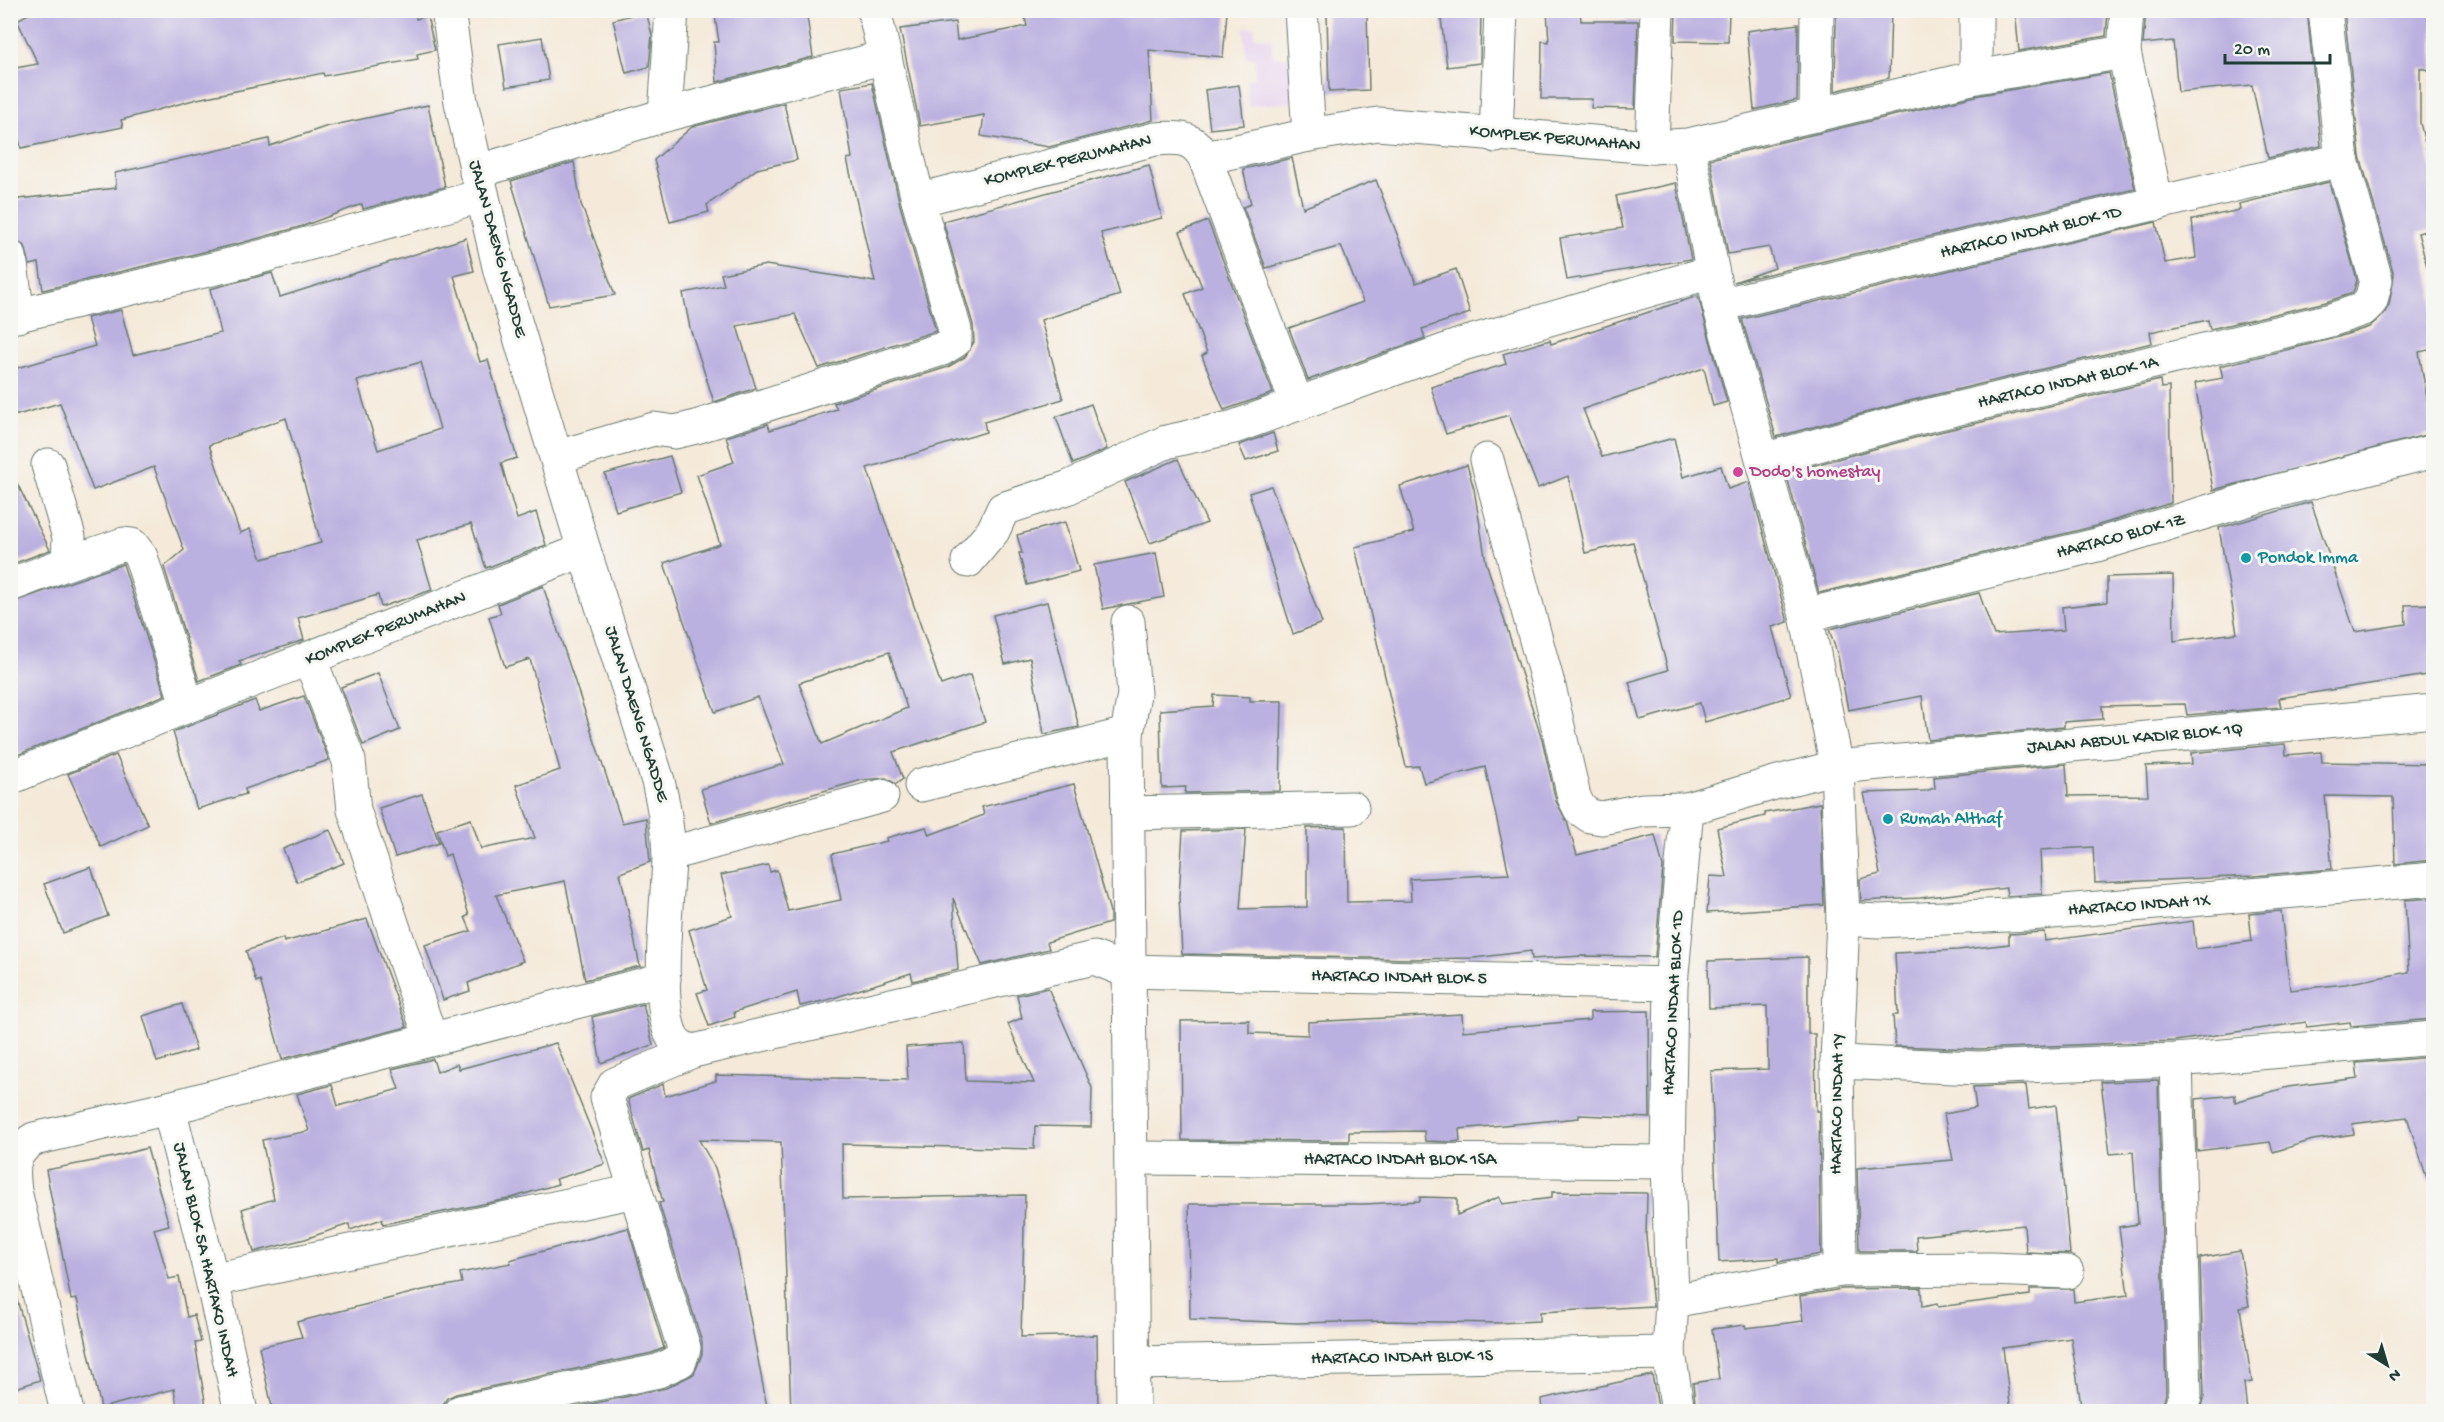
<svg xmlns="http://www.w3.org/2000/svg" width="2444" height="1422" font-family="'Gochi Hand',sans-serif">
	<style>
		.built { fill: #e8d2ef }
		.building { fill: #bbb1e0; fill-rule: evenodd }
		.lines { fill: none; stroke-linecap: round; stroke-linejoin: round }
		.minor-casing { stroke: #6a7a6e; stroke-width: 35 }
		.minor { stroke: #fff; stroke-width: 33 }
		.hotel-dot { fill: #d1479c; stroke: #f6f6f2; stroke-width: 2 }
		.culture-dot { fill: #0f9aa8; stroke: #f6f6f2; stroke-width: 2 }
		.labels { text-anchor: middle; dominant-baseline: central; stroke-width: 6; stroke-linejoin: round; paint-order: stroke }
		.street-label { font-size: 18px; fill: #1f3d34; stroke: #f6f6f2 }
		.hotel-label { font-size: 18px; fill: #b23c85; stroke: #f6f6f2; text-anchor: start }
		.culture-label { font-size: 18px; fill: #0d838f; stroke: #f6f6f2; text-anchor: start }
	</style>
	<rect width="100%" height="100%" fill="#f6f6f2"/>
	<filter id="ink" filterUnits="userSpaceOnUse"><feTurbulence type="fractalNoise" baseFrequency=".0167" numOctaves="2"/><feDisplacementMap in="SourceGraphic" scale="12" xChannelSelector="R" yChannelSelector="G"/><feConvolveMatrix kernelMatrix="1 2 1 2 8 2 1 2 1" color-interpolation-filters="sRGB"/></filter>
	<filter id="wash" filterUnits="userSpaceOnUse"><feTurbulence type="fractalNoise" baseFrequency=".008" numOctaves="4" result="noise"/><feDisplacementMap in="SourceGraphic" scale="24" xChannelSelector="R" yChannelSelector="G"/><feGaussianBlur stdDeviation="1.35" result="paint"/><feColorMatrix in="noise" values="0 0 0 0 0 0 0 0 0 0 0 0 0 0 0 0 0 1.4 0 .05"/><feComposite in="paint" operator="in"/></filter>
	<g filter="url(#wash)">
		<rect width="100%" height="100%" fill="#f5eada"/>
		<!-- built -->
		<polygon class="built" points="1244,27 1255,28 1254,37 1272,38 1273,57 1294,57 1296,102 1248,106 1247,79 1255,78 1255,58 1246,58"/>
		<g id="blocks">
			<!-- building -->
			<g class="building">
				<polygon points="36,10 415,10 416,19 427,16 435,50 417,54 418,59 324,76 323,73 197,99 121,120 123,127 21,148 10,100 10,69 38,64 17,20"/>
				<polygon points="714,10 806,10 813,57 717,82 714,42 719,42"/>
				<polygon points="1023,10 1227,12 1223,57 1149,50 1153,120 1049,147 981,136 984,115 920,126 900,29 955,22 957,40 1027,26"/>
				<polygon points="1440,10 1481,10 1480,63 1447,67"/>
				<polygon points="1547,10 1580,10 1581,21 1638,21 1635,109 1591,108 1592,99 1541,99 1542,41 1549,42"/>
				<polygon points="1676,10 1729,10 1728,42 1675,41"/>
				<polygon points="1839,10 1891,10 1889,78 1835,91 1836,19"/>
				<polygon points="2015,10 2108,10 2106,36 2019,51"/>
				<polygon points="2146,10 2307,10 2321,146 2268,158 2252,85 2178,92 2173,41 2143,44"/>
				<polygon points="2344,10 2433,10 2433,71 2420,68 2420,123 2433,175 2433,229 2418,233 2433,289 2433,349 2419,352 2433,433 2213,490 2195,383 2223,378 2220,366 2335,338 2369,327 2384,314 2389,305 2394,275 2360,156"/>
				<polygon points="646,11 652,35 649,67 626,73 613,20"/>
				<polygon points="1367,13 1369,90 1329,92 1327,14"/>
				<polygon points="1798,24 1797,100 1754,110 1747,31"/>
				<polygon points="542,37 549,80 506,87 499,44"/>
				<polygon points="2109,73 2135,189 1734,282 1775,268 1769,247 1728,254 1710,159 1980,95"/>
				<polygon points="872,83 900,205 936,331 819,368 795,314 737,326 756,388 714,402 690,328 683,293 724,285 721,274 766,265 875,282 847,159 852,158 841,88"/>
				<polygon points="1239,85 1244,125 1210,129 1205,90"/>
				<polygon points="784,103 797,160 757,169 707,205 709,212 670,222 654,160 692,127"/>
				<polygon points="428,105 445,187 363,209 362,204 303,226 237,244 43,290 39,263 30,265 25,246 10,239 10,200 116,188 115,173 269,139 270,146 325,127"/>
				<polygon points="1292,158 1303,208 1376,180 1416,283 1456,269 1470,313 1422,329 1425,338 1308,380 1289,328 1363,302 1341,246 1266,268 1243,207 1251,204 1243,169"/>
				<polygon points="574,162 581,204 615,295 549,306 511,181"/>
				<path d="M1149,165L1162,218L1101,233L1120,295L1041,320L1063,399L984,422L986,432L867,468L941,685L970,675L985,722L893,752L903,779L896,784L886,778L862,780L711,823L701,789L784,764L758,697L715,712L664,563L720,544L697,475L734,462L726,437L768,424L770,430L837,409L834,403L948,367L965,357L974,342L973,325L943,221ZM889,652L907,708L822,744L799,683Z"/>
				<polygon points="2329,182 2357,280 2353,293 2326,302 2210,329 2208,320 2150,332 2152,343 1905,402 1776,437 1742,319 2156,222 2165,263 2196,258 2192,220 2240,210 2239,204"/>
				<polygon points="1676,183 1691,259 1567,280 1560,238 1623,228 1616,196"/>
				<polygon points="1208,221 1273,393 1224,410 1202,356 1207,353 1185,294 1202,287 1180,232"/>
				<path d="M466,238L474,271L454,276L480,362L488,360L517,458L501,463L517,519L536,512L546,545L486,568L471,524L417,540L432,590L381,607L378,595L298,618L304,640L239,661L241,665L199,681L164,567L184,550L154,467L93,490L60,403L10,417V370L95,346L87,318L121,310L133,355L221,333L210,289L272,273L280,297ZM421,362L440,429L378,450L357,381ZM286,418L321,543L262,559L250,529L240,533L209,445Z"/>
				<polygon points="1698,296 1727,402 1713,406 1704,368 1583,409 1602,457 1674,438 1683,477 1721,466 1728,489 1749,482 1788,622 1772,627 1791,696 1705,722 1700,703 1640,720 1629,682 1668,670 1633,542 1585,553 1568,476 1538,488 1509,415 1446,434 1431,387 1506,364 1503,354 1550,340 1551,344"/>
				<polygon points="2160,380 2161,388 2169,387 2171,503 2092,527 1819,593 1786,473 1914,438"/>
				<polygon points="1091,404 1107,449 1073,464 1056,417"/>
				<polygon points="1273,433 1278,451 1246,461 1239,445"/>
				<polygon points="670,456 681,492 616,511 605,474"/>
				<polygon points="1178,459 1207,523 1150,543 1125,482"/>
				<polygon points="1467,465 1474,489 1486,562 1542,739 1556,801 1567,822 1577,855 1655,835 1663,867 1655,957 1582,956 1532,959 1531,951 1474,958 1409,959 1182,954 1179,897 1183,831 1246,829 1240,909 1307,907 1307,828 1346,827 1347,902 1411,901 1410,879 1509,874 1485,767 1424,783 1419,766 1406,767 1355,547 1414,532 1400,486"/>
				<polygon points="10,469 50,550 10,565"/>
				<polygon points="1271,486 1322,623 1293,634 1249,493"/>
				<polygon points="2311,502 2355,632 2406,624 2405,605 2433,604 2433,674 2279,698 2281,707 2187,715 2185,704 2102,706 2103,719 2064,722 2064,727 1928,740 1922,696 1848,710 1838,656 1829,629 1979,593 1994,635 2064,630 2062,607 2107,602 2107,577 2173,575 2174,641 2237,633 2219,528"/>
				<polygon points="1065,522 1079,571 1027,585 1019,553 1022,553 1017,535"/>
				<polygon points="1156,553 1164,597 1103,609 1094,565"/>
				<polygon points="123,564 165,695 10,758 10,603"/>
				<polygon points="543,586 622,823 646,818 650,862 620,873 640,966 585,980 565,881 496,895 523,961 468,983 470,991 443,1000 425,945 471,931 465,917 469,915 450,854 445,856 437,830 471,819 481,849 535,838 516,785 560,770 530,659 505,667 489,617 501,613 498,604"/>
				<polygon points="1047,602 1079,727 1044,734 1030,658 1005,664 993,615"/>
				<polygon points="378,673 400,730 363,745 341,687"/>
				<polygon points="1214,695 1250,697 1250,701 1282,701 1280,791 1185,793 1186,787 1162,788 1160,710 1213,706"/>
				<polygon points="304,696 329,760 245,789 246,794 197,809 173,732 255,700 259,711"/>
				<polygon points="2285,744 2286,755 2321,752 2322,762 2433,764 2433,860 2395,864 2393,797 2325,796 2332,869 2254,876 2095,883 2093,847 2040,850 2042,894 2007,896 2006,888 1920,898 1861,901 1860,879 1880,874 1864,793 1925,791 1935,788 1934,777 2066,764 2068,796 2148,795 2146,766 2192,764 2191,753"/>
				<polygon points="116,755 148,825 101,847 68,774"/>
				<polygon points="1074,784 1110,912 1110,923 1047,942 1049,949 982,965 953,898 958,970 913,981 911,973 827,1000 800,1006 797,992 734,1012 735,1017 709,1026 697,993 707,990 689,930 732,916 721,875 768,865 770,872 777,870 788,911 841,900 832,854 887,841 886,838 926,827 929,835 984,815 982,807"/>
				<polygon points="422,794 439,843 395,857 379,808"/>
				<polygon points="1820,803 1824,905 1707,913 1710,876 1727,877 1717,828 1765,816 1765,813"/>
				<polygon points="330,830 344,863 297,882 283,849"/>
				<polygon points="91,867 108,916 63,933 44,884"/>
				<polygon points="2433,898 2433,1019 2351,1026 2350,1022 2307,1027 2306,1022 2175,1041 1978,1049 1895,1046 1893,1015 1898,1015 1895,953 1958,950 2009,944 2009,934 2044,932 2045,941 2193,921 2196,949 2252,941 2249,914 2281,911 2290,990 2345,984 2409,972 2405,900"/>
				<polygon points="367,919 407,1027 282,1059 260,980 256,982 246,951 283,938 284,942"/>
				<polygon points="1808,957 1808,1034 1815,1034 1816,1111 1819,1111 1821,1254 1778,1262 1778,1258 1719,1262 1711,1071 1768,1069 1767,1006 1709,1008 1708,961"/>
				<polygon points="1048,988 1092,1088 1091,1127 1035,1126 1034,1149 842,1144 843,1199 1025,1195 1021,1337 1097,1335 1098,1412 791,1412 781,1142 699,1140 715,1168 734,1234 768,1412 555,1412 666,1388 694,1374 702,1354 702,1342 659,1203 663,1202 649,1150 643,1152 628,1099 663,1084 665,1096 716,1081 716,1075 908,1080 906,1047 964,1043 966,1081 1034,1083 1008,1024 1022,1018 1017,995"/>
				<polygon points="182,1004 196,1050 157,1062 143,1016"/>
				<polygon points="643,1004 653,1045 601,1063 592,1017"/>
				<polygon points="1649,1011 1650,1118 1579,1115 1579,1118 1459,1129 1460,1141 1452,1142 1425,1141 1424,1131 1349,1132 1349,1141 1182,1140 1181,1021 1249,1020 1249,1033 1308,1035 1308,1022 1462,1014 1463,1031 1590,1020 1590,1012"/>
				<polygon points="556,1043 605,1164 556,1179 558,1184 508,1199 383,1224 382,1219 350,1230 349,1224 305,1239 254,1252 242,1209 274,1199 262,1140 309,1131 297,1094 332,1085 338,1106 399,1089 392,1069 433,1059 437,1072 457,1064 459,1069"/>
				<polygon points="2433,1057 2433,1181 2428,1182 2407,1117 2352,1124 2354,1134 2313,1140 2273,1152 2270,1142 2197,1151 2196,1099 2235,1095 2235,1102 2288,1087 2358,1078 2356,1063"/>
				<polygon points="2158,1080 2166,1394 2161,1412 2082,1412 2071,1338 2003,1348 2011,1412 1696,1412 1693,1383 1719,1379 1712,1329 1745,1325 1746,1328 1803,1321 1800,1296 1842,1289 1921,1288 1922,1307 1937,1304 1938,1307 2030,1295 2030,1289 2073,1289 2074,1302 2128,1295 2119,1227 2138,1224 2133,1152 2110,1154 2101,1082"/>
				<polygon points="2026,1085 2029,1109 2056,1105 2070,1254 2026,1252 2024,1225 1916,1236 1917,1251 1859,1251 1857,1168 1953,1160 1944,1114 1976,1108 1973,1087"/>
				<polygon points="147,1148 169,1225 154,1229 169,1279 179,1277 187,1317 194,1315 201,1342 195,1343 207,1412 178,1412 174,1389 101,1408 77,1299 71,1300 46,1170 114,1157"/>
				<polygon points="1552,1192 1647,1193 1646,1236 1653,1306 1540,1312 1540,1321 1499,1323 1385,1321 1297,1323 1190,1319 1189,1204 1365,1204 1420,1201 1420,1197 1457,1198 1457,1215 1499,1197 1502,1204 1552,1198"/>
				<polygon points="628,1228 664,1348 652,1353 456,1394 447,1398 442,1406 426,1412 273,1412 259,1347 302,1337 297,1322 423,1290 462,1283 460,1273 511,1263 510,1260"/>
				<polygon points="2240,1251 2249,1306 2240,1308 2252,1382 2244,1383 2247,1412 2199,1412 2204,1396 2200,1258"/>
				<polygon points="16,1296 40,1380 10,1390 10,1297"/>
				<polygon points="1652,1375 1659,1412 1542,1412 1541,1399"/>
			</g>
		</g>
	</g>
	<g filter="url(#ink)">
		<use href="#blocks" fill-opacity="0" stroke="#6a7a6e" stroke-width="1.5"/>
		<g class="lines">
			<defs>
				<g id="minor">
					<path d="M448,10L461,102L500,271L584,550L658,781C664,806 668,830 669,855C669,892 652,1017 676,1042C680,1047 687,1049 693,1051"/>
					<polyline points="1301,10 1309,135"/>
					<polyline points="1976,10 1976,77"/>
					<polyline points="2127,10 2124,52 2157,204"/>
					<polyline points="665,115 672,10"/>
					<polyline points="1816,115 1817,10"/>
					<polyline points="1496,136 1501,10"/>
					<polyline points="1652,147 1657,10"/>
					<polyline points="1205,158 1297,404"/>
					<polyline points="476,172 665,115 885,57"/>
					<path d="M918,200L1155,139C1177,137 1193,136 1205,158L1309,135L1378,124L1652,147L1688,145L1976,77L2124,52"/>
					<polyline points="10,257 18,316"/>
					<polyline points="1719,305 2342,160"/>
					<polyline points="10,317 242,262 481,196"/>
					<polyline points="557,457 654,429 675,432 696,427 942,349 955,341 955,330 918,200 874,10"/>
					<polyline points="1487,460 1550,691 1574,797 1580,809 1590,816 1602,818 1643,810 1687,809"/>
					<polyline points="1763,460 1909,420 2331,320 2363,309 2371,301 2376,280 2342,160 2325,10"/>
					<polyline points="48,465 69,537 68,563 124,544 132,545 141,557 187,704"/>
					<polyline points="968,561 993,531 1003,509 1067,488 1166,442 1234,427 1463,344 1712,272"/>
					<polyline points="10,585 68,563"/>
					<polyline points="1806,615 2097,545 2273,492 2434,451"/>
					<polyline points="1128,622 1134,694 1127,734 1133,1412"/>
					<polyline points="310,659 349,761 354,810 431,1039"/>
					<path d="M10,778C200,699 393,626 584,550"/>
					<polyline points="921,785 1127,734"/>
					<polyline points="1128,813 1352,808"/>
					<polyline points="669,854 882,796"/>
					<polyline points="1843,919 1879,921 2029,914 2434,879"/>
					<polyline points="2176,1060 2185,1397 2179,1412"/>
					<polyline points="1837,1062 1978,1068 2176,1060 2434,1038"/>
					<polyline points="169,1108 212,1280 241,1412"/>
					<polyline points="1132,1158 1668,1162"/>
					<polyline points="1840,1270 1991,1269 2067,1272"/>
					<polyline points="212,1280 635,1191"/>
					<polyline points="1672,1301 1840,1270 1840,1261 1837,1062 1843,919 1837,767 1806,615 1719,305 1688,145"/>
					<polyline points="1134,1363 1669,1353"/>
					<path d="M67,1412L15,1191C12,1167 11,1153 34,1139L169,1108L664,979"/>
					<polyline points="460,1412 658,1371 680,1361 684,1348 607,1098 615,1084 693,1051 1094,958 1127,971 1671,984"/>
					<polyline points="1678,1412 1669,1353 1672,1301 1668,1162 1671,984 1687,809 1778,782 1837,767 2434,711"/>
				</g>
			</defs>
			<!-- minor casing -->
			<use href="#minor" class="minor-casing"/>
			<!-- minor -->
			<use href="#minor" class="minor"/>
		</g>
	</g>
	<!-- markers -->
	<circle class="hotel-dot" cx="1738" cy="472" r="6"/>
	<g class="culture-dot">
		<circle cx="2246" cy="558" r="6"/>
		<circle cx="1888" cy="819" r="6"/>
	</g>
	<g class="labels">
		<!-- street labels -->
		<g class="street-label">
			<text transform="translate(1555 139) rotate(5)">KOMPLEK PERUMAHAN</text>
			<text transform="translate(1068 161) rotate(-14)">KOMPLEK PERUMAHAN</text>
			<text transform="translate(2031 233) rotate(-13)">HARTACO INDAH BLOK 1D</text>
			<text transform="translate(497 249) rotate(75)">JALAN DAENG NGADDE</text>
			<text transform="translate(2068 383) rotate(-13)">HARTACO INDAH BLOK 1A</text>
			<text transform="translate(2121 537) rotate(-15)">HARTACO BLOK 1Z</text>
			<text transform="translate(386 629) rotate(-22)">KOMPLEK PERUMAHAN</text>
			<text transform="translate(636 714) rotate(73)">JALAN DAENG NGADDE</text>
			<text transform="translate(2135 739) rotate(-5)">JALAN ABDUL KADIR BLOK 1Q</text>
			<text transform="translate(2139 906) rotate(-4)">HARTACO INDAH 1X</text>
			<text transform="translate(1399 978) rotate(1)">HARTACO INDAH BLOK 5</text>
			<text transform="translate(1674 1003) rotate(-87)">HARTACO INDAH BLOK 1D</text>
			<text transform="translate(1838 1104) rotate(-89)">HARTACO INDAH 1Y</text>
			<text x="1400" y="1160">HARTACO INDAH BLOK 1SA</text>
			<text transform="translate(205 1260) rotate(77)">JALAN BLOK 5A HARTAKO INDAH</text>
			<text transform="translate(1402 1358) rotate(-1)">HARTACO INDAH BLOK 1S</text>
		</g>
		<!-- hotel labels -->
		<g class="hotel-label">
			<text x="1750" y="472">Dodo's homestay</text>
		</g>
		<!-- culture labels -->
		<g class="culture-label">
			<text x="2258" y="558">Pondok Imma</text>
			<text x="1900" y="819">Rumah Althaf</text>
		</g>
	</g>
	<!-- margin -->
	<rect width="2444" height="1422" fill="none" stroke="#f6f6f2" stroke-width="36"/>
	<!-- north arrow -->
	<g transform="translate(2387 1365) rotate(143)" stroke="#f6f6f2" stroke-width="4.5" paint-order="stroke">
	<path d="M0-4.5L10 22L0 15L-10 22Z" fill="#1f3d34"/>
	<text y="-9" font-size="16" font-weight="bold" text-anchor="middle" fill="#1f3d34">N</text>
	</g>
	<!-- scale -->
	<path d="M2225 54v9h105v-9" fill="none" stroke="#1f3d34" stroke-width="3"/>
	<text x="2234" y="54" font-size="18" fill="#1f3d34" stroke="#f6f6f2" stroke-width="4.5" paint-order="stroke">20 m</text>
</svg>
